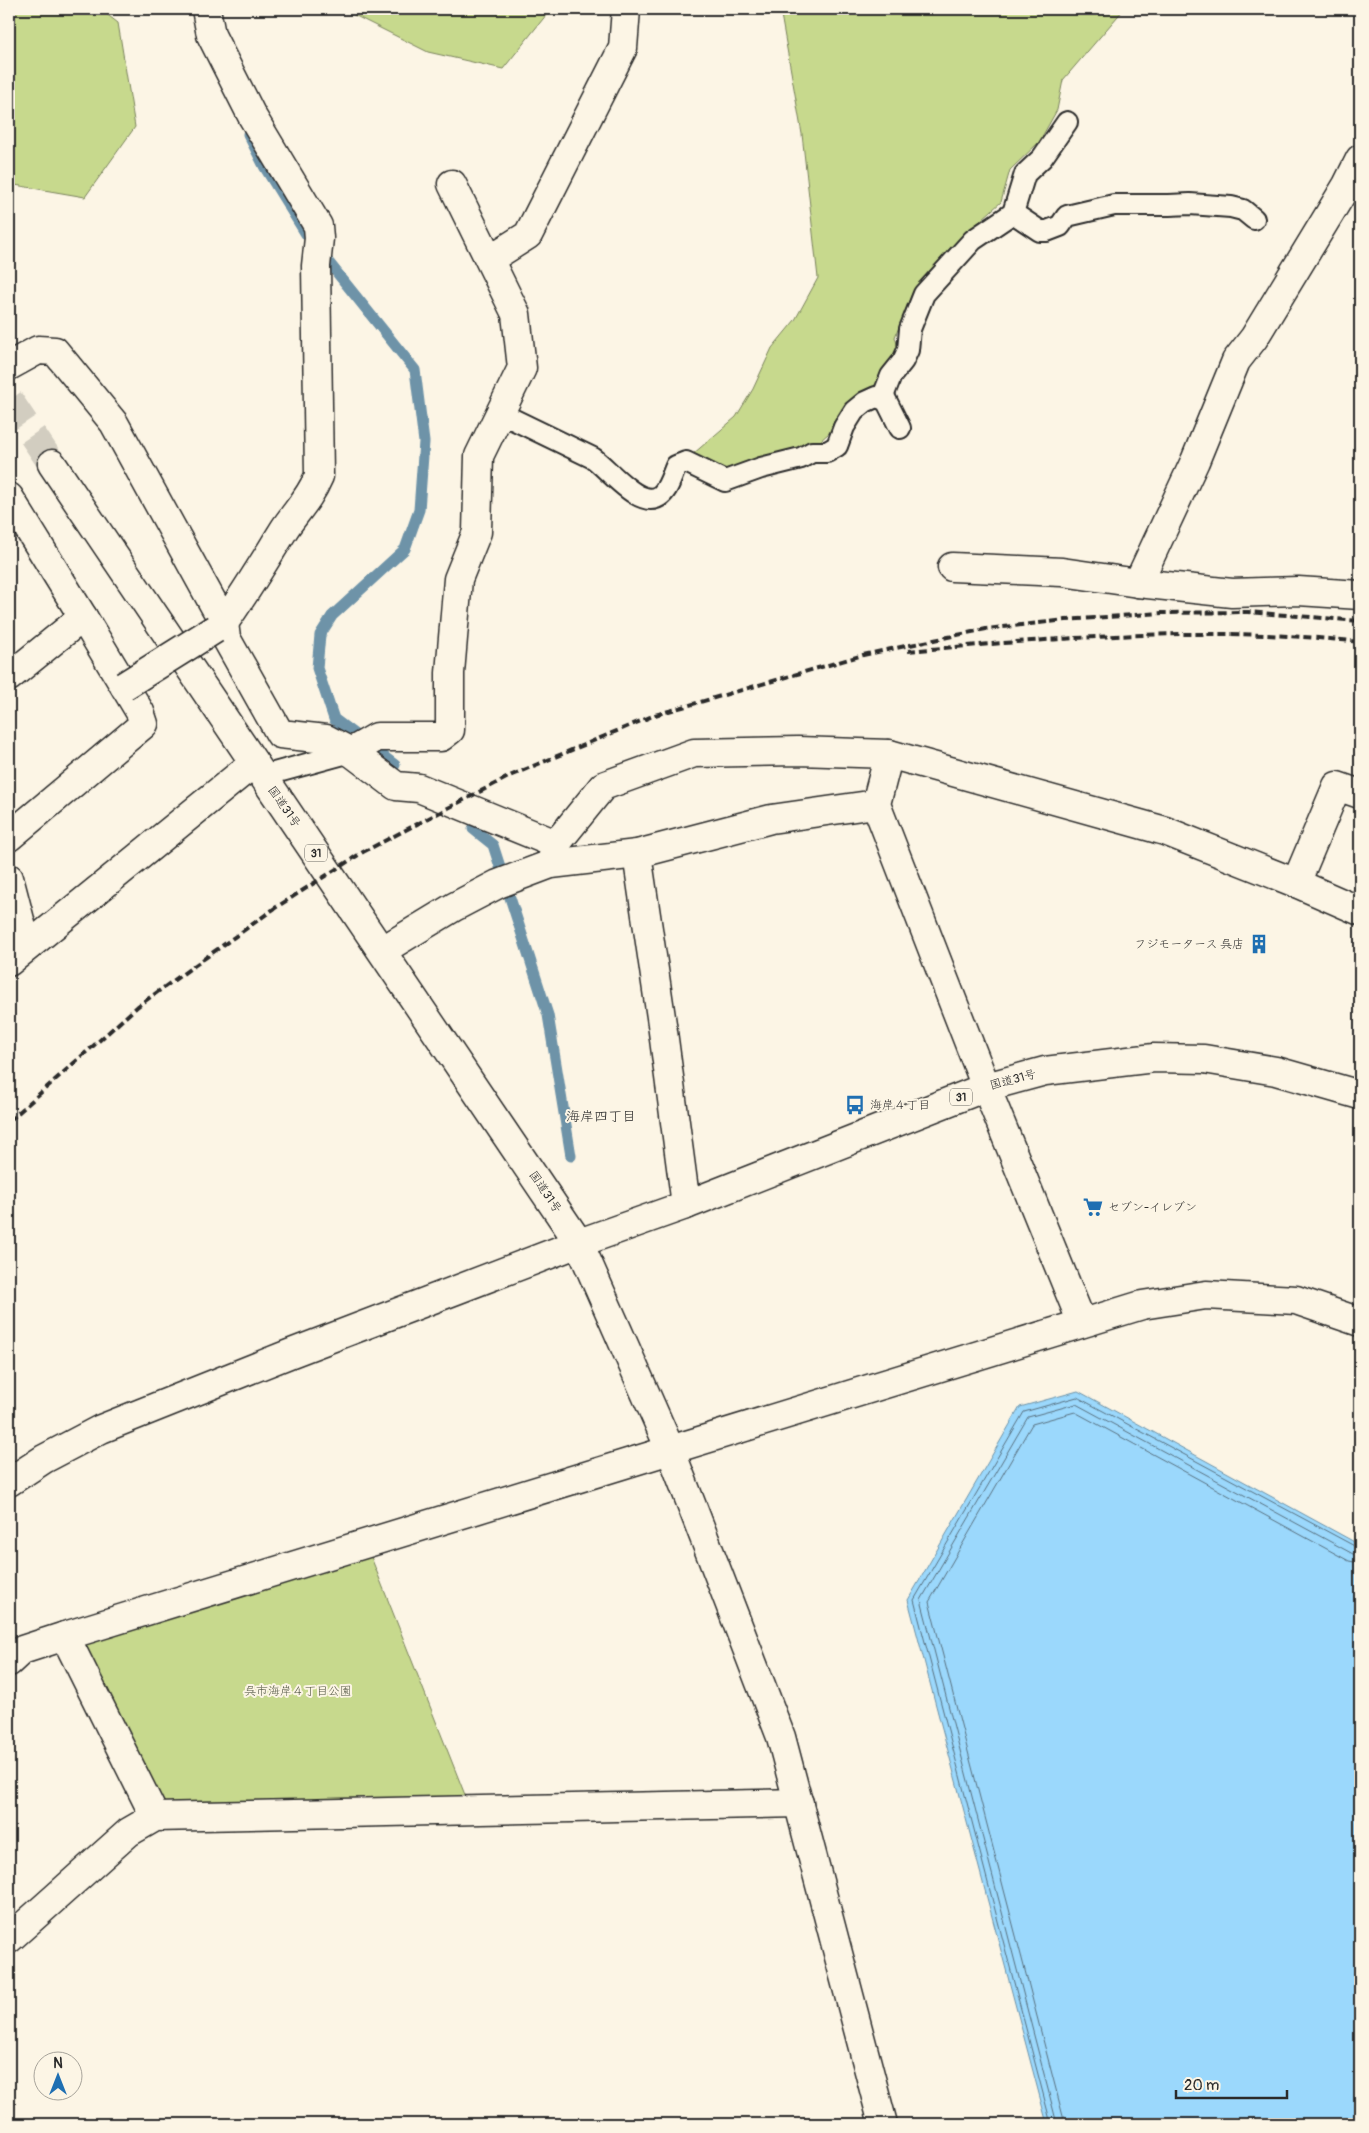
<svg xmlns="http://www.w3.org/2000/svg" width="1369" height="2133" font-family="Pangolin,'Klee One',sans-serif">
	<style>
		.green { fill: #c7d98d; stroke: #79825c }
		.water { fill: #9bd8fc; stroke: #6e93a8 }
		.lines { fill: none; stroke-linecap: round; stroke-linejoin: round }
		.shore { stroke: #58707f; stroke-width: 1 }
		.stream { stroke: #6e93a8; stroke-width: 11 }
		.highway-tunnel { stroke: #d2cdc0; stroke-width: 28; stroke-dasharray: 28 14; stroke-linecap: butt }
		.lane-casing { stroke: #2b2b2b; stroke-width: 24 }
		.street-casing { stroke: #2b2b2b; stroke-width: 31 }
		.secondary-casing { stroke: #2b2b2b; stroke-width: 31 }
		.highway-casing { stroke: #2b2b2b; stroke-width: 31 }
		.lane { stroke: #fcf5e5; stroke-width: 20 }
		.street { stroke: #fcf5e5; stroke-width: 28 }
		.secondary { stroke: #fcf5e5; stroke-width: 28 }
		.highway { stroke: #fcf5e5; stroke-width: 28 }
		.rail { stroke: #2b2b2b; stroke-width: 4; stroke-dasharray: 8 4; stroke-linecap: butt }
		.street-bridge-casing { stroke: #2b2b2b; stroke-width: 31; stroke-linecap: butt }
		.street-bridge { stroke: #fcf5e5; stroke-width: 28 }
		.labels { text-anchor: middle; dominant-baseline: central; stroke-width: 4; stroke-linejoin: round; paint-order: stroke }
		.shield { fill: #fcf5e5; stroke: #6a6863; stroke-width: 1 }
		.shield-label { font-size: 11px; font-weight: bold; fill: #2b2b2b }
		.street-label { font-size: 12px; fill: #2b2b2b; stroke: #fcf5e5 }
		.poi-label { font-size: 12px; fill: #2b2b2b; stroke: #fcf5e5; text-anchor: start }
		.park-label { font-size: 12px; fill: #525644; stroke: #fcf5e5 }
		.neighbourhood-label { font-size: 14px; fill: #2b2b2b; stroke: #fcf5e5 }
	</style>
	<rect width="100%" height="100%" fill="#fcf5e5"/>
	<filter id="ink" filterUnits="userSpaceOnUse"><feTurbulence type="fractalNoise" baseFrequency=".02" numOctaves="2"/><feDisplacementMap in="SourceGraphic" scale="10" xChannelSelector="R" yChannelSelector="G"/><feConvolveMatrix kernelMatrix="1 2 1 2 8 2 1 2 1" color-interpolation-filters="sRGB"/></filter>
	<g filter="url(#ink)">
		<!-- green -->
		<g class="green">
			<polygon points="9,9 100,9 118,23 135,127 85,197 9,184"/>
			<polygon points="342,9 551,9 503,69 428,52"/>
			<polygon points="780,9 1124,9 1063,80 1057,110 1039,142 1010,170 1001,202 952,246 913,291 895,337 900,354 869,392 837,417 829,433 819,442 792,449 733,474 693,454 736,417 753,389 772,348 795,320 818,278 802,134"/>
			<polygon points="367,1547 469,1805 158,1811 73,1639"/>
		</g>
		<!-- water -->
		<polygon class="water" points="1078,1391 1360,1545 1360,2124 1047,2124 908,1600 1020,1407"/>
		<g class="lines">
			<!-- shore -->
			<g class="shore">
				<polyline points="1051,2124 914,1600 1024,1412 1077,1397 1360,1549"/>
				<polyline points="1057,2124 921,1600 1028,1417 1076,1404 1353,1554 1360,1556"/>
				<polyline points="1065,2124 929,1602 1032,1424 1075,1412 1349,1561 1360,1563"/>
			</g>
			<!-- stream -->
			<g class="stream">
				<polyline points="248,134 264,166 306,234 415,370 424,442 419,510 405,549 332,616 320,635 317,668 334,719 395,765"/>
				<polyline points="473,829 493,845 548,1015 571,1156"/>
			</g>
			<!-- highway-tunnel -->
			<polyline class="highway-tunnel" points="9,400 52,464"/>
			<defs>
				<g id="lane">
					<polyline points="1013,213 1040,231 1047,231 1060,226 1067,216 1114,205 1169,205 1190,204 1231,207 1243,210 1254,219"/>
					<polyline points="882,399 891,376 903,361 908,350 910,329 924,294 973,240 1013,213 1025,174 1042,158 1067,122"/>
					<path d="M500,413L593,458C608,468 641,512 661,495C669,488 672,475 676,466L686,462L725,481L761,468L801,458L812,452H827L837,446L844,427L854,411L865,402L876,397L886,400L900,428"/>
					<polyline points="263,776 351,752"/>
				</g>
				<g id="street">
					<polyline points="490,259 528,235 623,48 626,9"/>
					<path d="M9,366L38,350L55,351L114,423L224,623C246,592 265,560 285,528C298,509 309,499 319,476L316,266L319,238L318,226L252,116L211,35L206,9"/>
					<polyline points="9,497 83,617"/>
					<polyline points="952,567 1062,572 1138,583 1195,461 1236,361 1254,338 1347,185 1360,159"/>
					<polyline points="1138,583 1232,593 1298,591 1360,595"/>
					<polyline points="215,629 224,623 226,638 280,734 326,739 351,752 377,737 441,737 450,730 450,673 458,579 477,532 479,456 522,368 516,314 452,184"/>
					<polyline points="9,677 83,617 140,712 144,724 9,837"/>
					<polyline points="351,752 396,786 419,788 556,844"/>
					<polyline points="637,854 662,1024 686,1205"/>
					<polyline points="551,864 556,844 603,786 694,753 798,751 889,754"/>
					<polyline points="9,878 27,947"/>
					<polyline points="1296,883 1337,786 1360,794"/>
					<polyline points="383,950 454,907 498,884 551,864 637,854 771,819 876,804"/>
					<polyline points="9,962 254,763"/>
					<polyline points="1082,1323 986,1087 876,804 889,754 1165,831 1296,883 1360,911"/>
					<polyline points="9,1662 22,1650 65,1636 155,1817"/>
					<polyline points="9,1939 129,1832 155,1817 799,1803"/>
				</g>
				<g id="secondary">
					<polyline points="9,1482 44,1459 101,1429 289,1354 579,1243 670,1449 781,1737 883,2124"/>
					<polyline points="65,1636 1142,1305 1206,1295 1296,1300 1360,1322"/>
				</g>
				<polyline id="highway" points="52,464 579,1243 686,1205 986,1087 1045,1071 1154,1058 1204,1059 1276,1071 1360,1095"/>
			</defs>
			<!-- lane casing -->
			<use href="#lane" class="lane-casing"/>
			<!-- street casing -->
			<use href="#street" class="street-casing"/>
			<!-- secondary casing -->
			<use href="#secondary" class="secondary-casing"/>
			<!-- highway casing -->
			<use href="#highway" class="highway-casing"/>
			<!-- lane -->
			<use href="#lane" class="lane"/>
			<!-- street -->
			<use href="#street" class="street"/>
			<!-- secondary -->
			<use href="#secondary" class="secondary"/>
			<!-- highway -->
			<use href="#highway" class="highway"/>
			<!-- rail -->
			<g class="rail">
				<path d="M908,651C1058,638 1211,625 1360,642"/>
				<polyline points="9,1121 138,1006 275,908 363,852 512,775 655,715 863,655 986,629 1066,620 1162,613 1248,612 1360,621"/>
			</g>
			<defs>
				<polyline id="street-bridge" points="124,686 215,629"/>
			</defs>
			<!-- street-bridge casing -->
			<use href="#street-bridge" class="street-bridge-casing"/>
			<!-- street-bridge -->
			<use href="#street-bridge" class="street-bridge"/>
		</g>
	</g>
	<!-- icons -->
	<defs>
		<symbol id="building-bare" viewBox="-9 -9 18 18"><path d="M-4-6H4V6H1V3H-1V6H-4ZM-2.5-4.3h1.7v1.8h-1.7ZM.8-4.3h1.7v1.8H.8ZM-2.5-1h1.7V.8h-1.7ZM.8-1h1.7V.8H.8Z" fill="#1f6fb2" stroke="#fcf5e5" stroke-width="2.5" paint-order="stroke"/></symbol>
		<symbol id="bus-bare" viewBox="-9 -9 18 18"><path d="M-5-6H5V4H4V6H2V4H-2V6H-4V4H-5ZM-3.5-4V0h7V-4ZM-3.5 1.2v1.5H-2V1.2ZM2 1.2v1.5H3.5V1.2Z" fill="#1f6fb2" stroke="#fcf5e5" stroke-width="2.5" paint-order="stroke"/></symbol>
		<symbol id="supermarket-bare" viewBox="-9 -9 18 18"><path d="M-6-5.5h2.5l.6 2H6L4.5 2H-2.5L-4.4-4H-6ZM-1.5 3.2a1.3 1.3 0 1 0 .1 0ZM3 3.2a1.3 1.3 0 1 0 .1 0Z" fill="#1f6fb2" stroke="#fcf5e5" stroke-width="2.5" paint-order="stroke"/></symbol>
	</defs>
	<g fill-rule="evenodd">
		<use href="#building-bare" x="1245" y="930" width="28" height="28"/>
		<use href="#bus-bare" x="841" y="1091" width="28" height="28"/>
		<use href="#supermarket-bare" x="1079" y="1193" width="28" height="28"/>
	</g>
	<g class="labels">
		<!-- shield labels -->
		<g class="shield">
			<rect x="305" y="844.5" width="22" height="17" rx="4"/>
			<rect x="950" y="1088.5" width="22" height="17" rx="4"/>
		</g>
		<g class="shield-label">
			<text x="316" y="853">31</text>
			<text x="961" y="1097">31</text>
		</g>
		<!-- street labels -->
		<g class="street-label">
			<text transform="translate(284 807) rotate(55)">国道31号</text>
			<text transform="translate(1013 1080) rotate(-15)">国道31号</text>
			<text transform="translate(545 1192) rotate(56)">国道31号</text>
		</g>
		<!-- poi labels -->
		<g class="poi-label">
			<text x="1244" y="944" text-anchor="end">フジモータース 呉店</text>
			<text x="870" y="1105">海岸４丁目</text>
			<text x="1108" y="1207">セブン-イレブン</text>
		</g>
		<!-- park labels -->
		<g class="park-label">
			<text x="298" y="1691">呉市海岸４丁目公園</text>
		</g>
		<!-- neighbourhood labels -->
		<g class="neighbourhood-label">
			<text x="601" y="1116">海岸四丁目</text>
		</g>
	</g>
	<!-- margin -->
	<rect width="1369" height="2133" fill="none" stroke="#fcf5e5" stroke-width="30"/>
	<rect x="15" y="15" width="1339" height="2103" fill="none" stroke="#2b2b2b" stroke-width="2" filter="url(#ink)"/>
	<!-- north arrow -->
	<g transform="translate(58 2076)"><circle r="24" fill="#fcf5e5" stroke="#a8a49b"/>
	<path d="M0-4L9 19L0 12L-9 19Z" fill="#1f6fb2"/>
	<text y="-8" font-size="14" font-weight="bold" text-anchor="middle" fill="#2b2b2b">N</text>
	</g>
	<!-- scale -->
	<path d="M1176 2090v8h111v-8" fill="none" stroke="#2b2b2b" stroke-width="2.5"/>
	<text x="1184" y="2090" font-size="15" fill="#2b2b2b" stroke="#fcf5e5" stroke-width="4" paint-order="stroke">20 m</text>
</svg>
